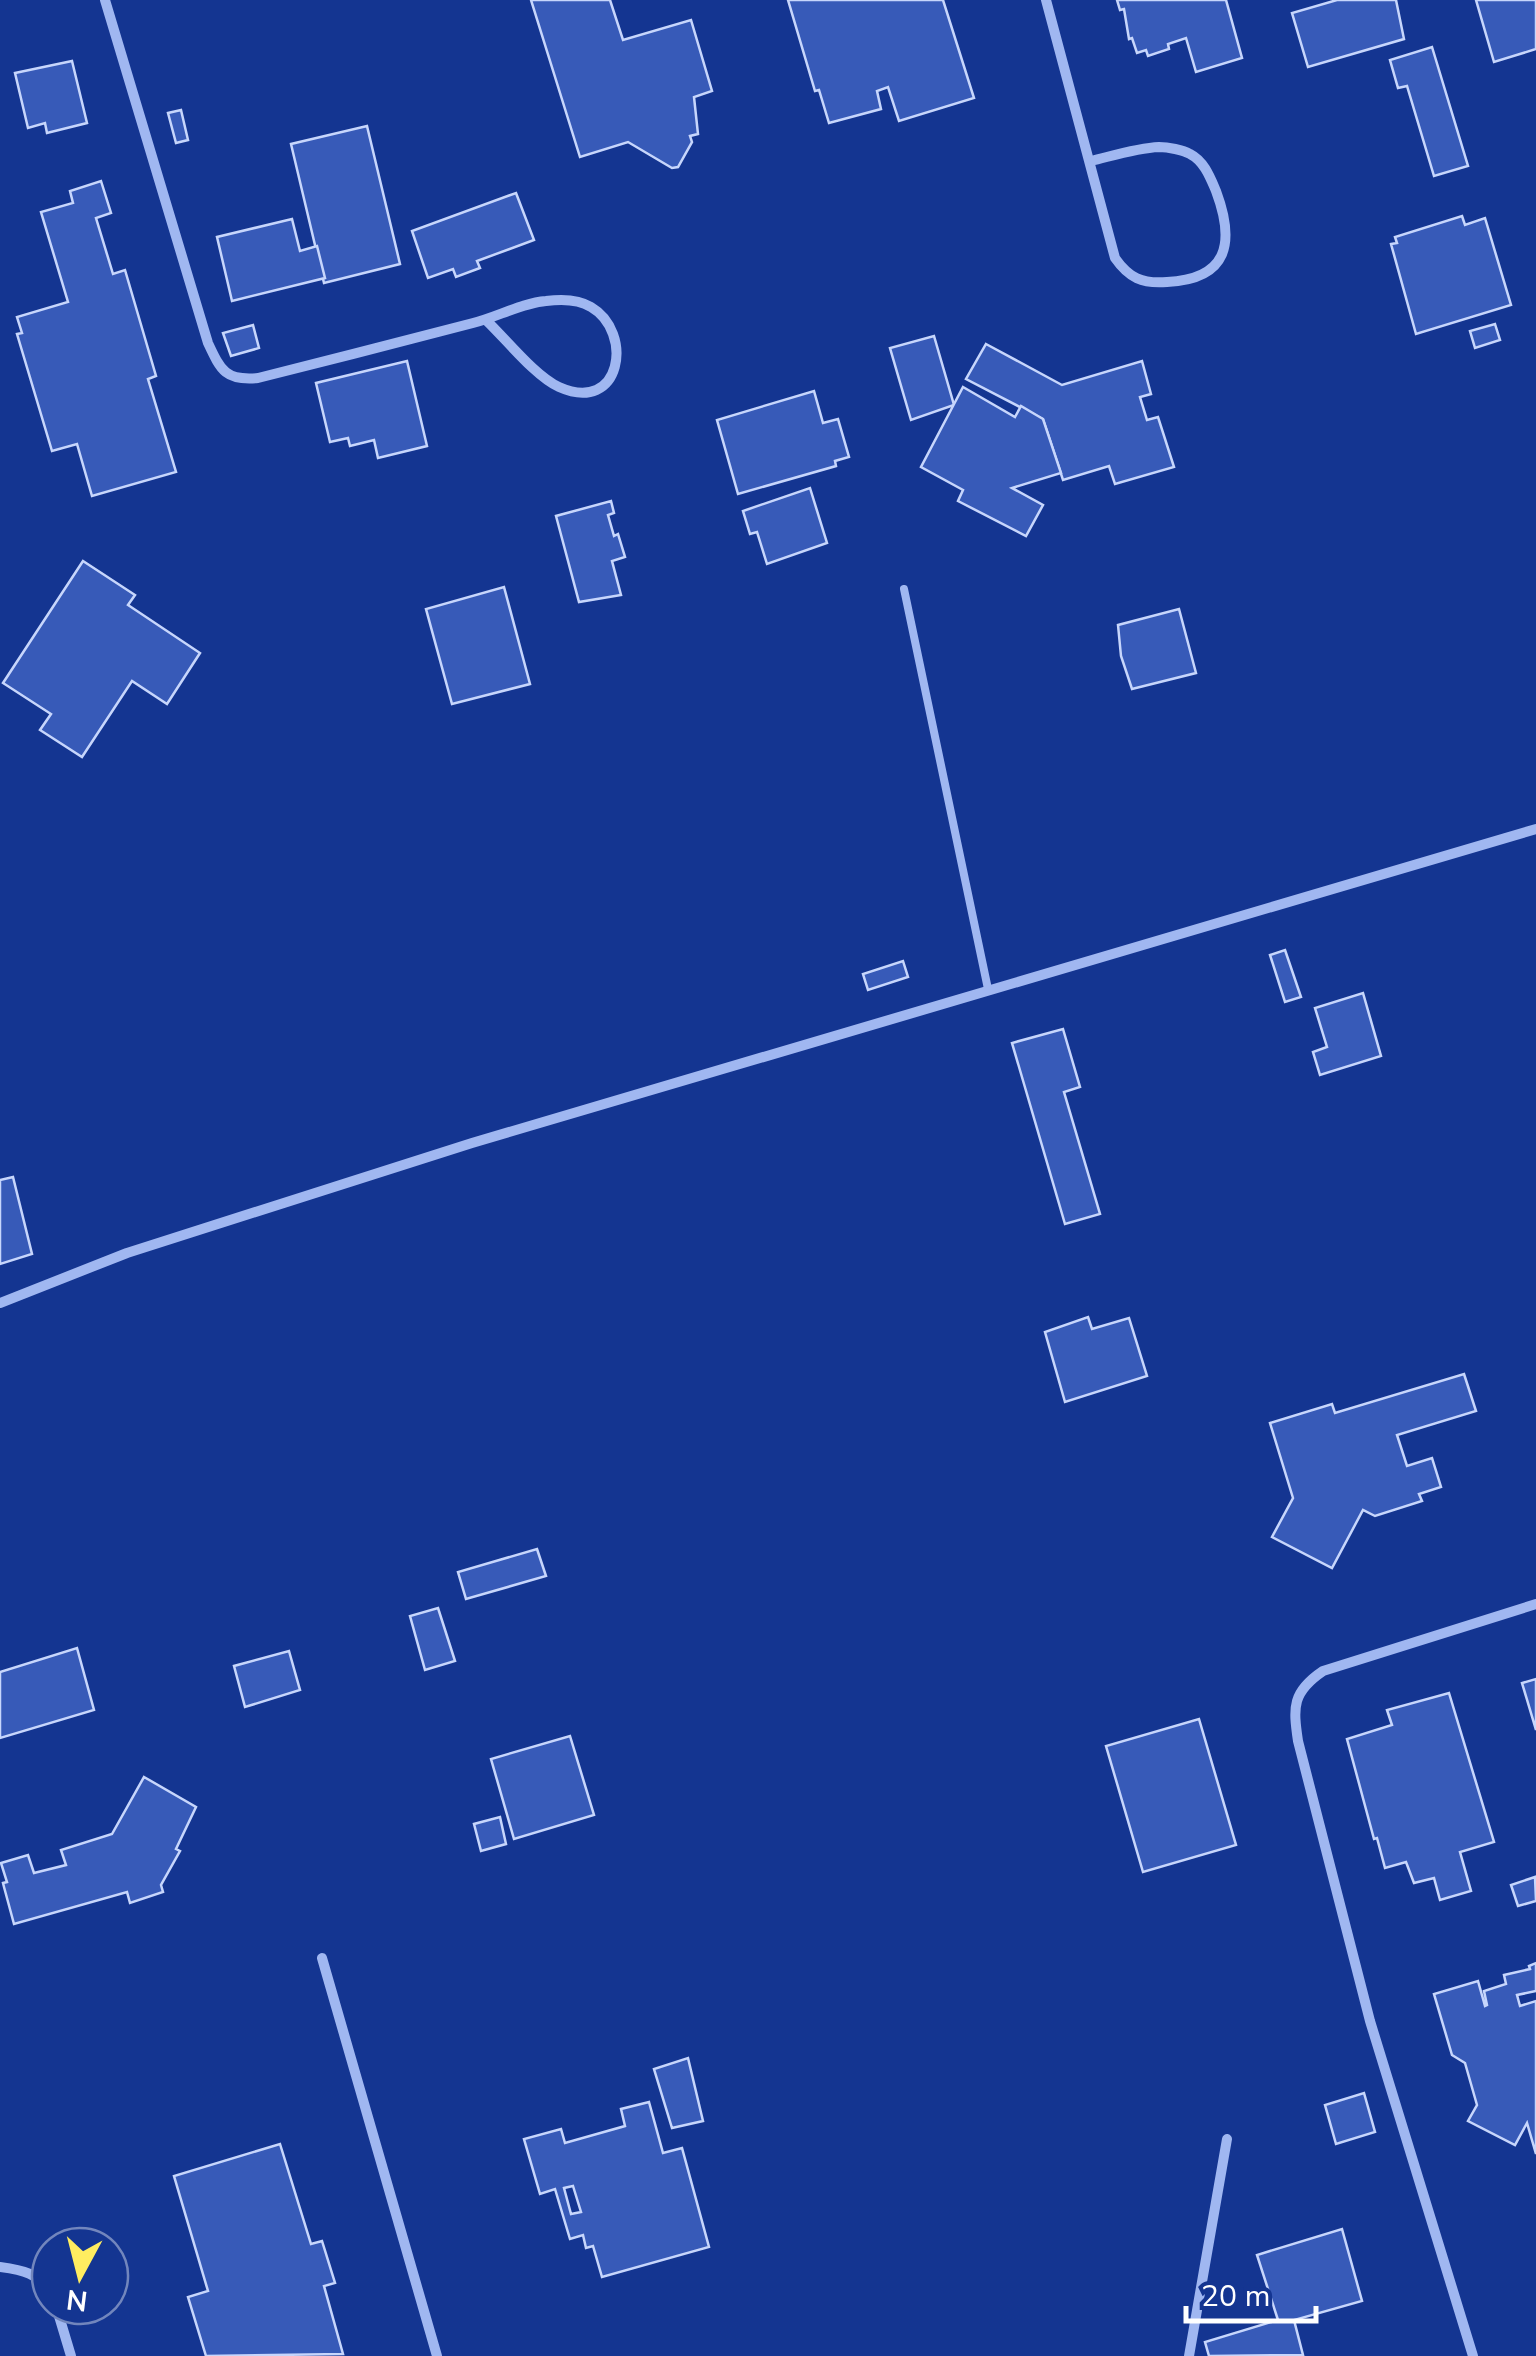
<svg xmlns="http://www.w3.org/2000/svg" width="1536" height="2356" font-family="'Nunito Sans',sans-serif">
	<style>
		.building { fill: #375ab8; stroke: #c7d6fc; stroke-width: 2.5; fill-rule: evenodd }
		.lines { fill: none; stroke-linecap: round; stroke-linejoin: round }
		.lane { stroke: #a0b7f1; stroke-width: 8 }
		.street { stroke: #a0b7f1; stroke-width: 10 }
	</style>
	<rect width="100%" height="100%" fill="#143591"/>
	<!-- building -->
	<g class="building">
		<polygon points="531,0 610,0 623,40 691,20 712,91 694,97 698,134 690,136 692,142 678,167 672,168 628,142 580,157"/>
		<polygon points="788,0 943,0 974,98 899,121 888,87 877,91 881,109 829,123 819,90 815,91"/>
		<polygon points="1117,0 1226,0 1242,58 1196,72 1186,38 1168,44 1169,49 1148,56 1146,50 1137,53 1132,38 1129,39 1124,9 1120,10"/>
		<polygon points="1337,0 1396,0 1404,39 1308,67 1292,13"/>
		<polygon points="1476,0 1536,0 1536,49 1494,62"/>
		<polygon points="1432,47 1468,166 1434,176 1407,86 1398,88 1390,60"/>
		<polygon points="72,61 87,123 47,133 45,123 28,128 15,73"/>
		<polygon points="181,110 188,140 176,143 168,113"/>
		<polygon points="367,126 400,264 324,283 291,144"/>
		<polygon points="101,181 111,213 96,218 113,274 125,270 156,376 148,379 176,472 92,496 77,444 52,451 17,334 22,333 17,317 68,302 41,212 73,203 70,191"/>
		<polygon points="516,193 534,240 477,261 480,268 456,277 453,269 428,278 412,231"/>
		<polygon points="1462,216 1465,225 1485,218 1511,305 1416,334 1391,244 1397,243 1395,237"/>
		<polygon points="292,219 300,251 317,246 325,278 232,301 217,237"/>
		<polygon points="1495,324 1500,340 1475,348 1470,331"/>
		<polygon points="253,325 259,348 231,356 223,333"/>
		<polygon points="934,336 954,405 911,420 890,348"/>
		<polygon points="986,344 1062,385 1142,361 1151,394 1140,397 1147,420 1158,417 1174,467 1115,484 1109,466 1063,480 1043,419 966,379"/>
		<polygon points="407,361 427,446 378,458 374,440 350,446 348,438 330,442 316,383"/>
		<polygon points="963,387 1015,417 1021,406 1043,419 1061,473 1012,488 1043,505 1026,536 958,501 963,490 921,467"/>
		<polygon points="814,391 823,423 838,419 849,457 835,461 836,466 738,494 717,420"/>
		<polygon points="810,488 827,543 767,564 757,532 750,534 743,511"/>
		<polygon points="611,501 614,513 608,515 614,536 618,534 625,557 612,561 621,595 579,602 556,516"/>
		<polygon points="83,561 135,595 128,605 200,653 167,704 132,681 82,757 40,730 51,714 3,683"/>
		<polygon points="504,587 530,684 452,704 426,609"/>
		<polygon points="1179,609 1196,673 1132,689 1121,656 1118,625"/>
		<polygon points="1285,950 1301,997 1285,1002 1270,955"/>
		<polygon points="903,961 908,977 868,990 863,974"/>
		<polygon points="1363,993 1381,1056 1320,1075 1313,1052 1327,1047 1315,1008"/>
		<polygon points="1063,1029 1080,1087 1064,1092 1100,1214 1065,1224 1012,1043"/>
		<polygon points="13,1177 32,1254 0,1264 0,1180"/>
		<polygon points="1088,1317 1092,1329 1129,1318 1147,1376 1065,1402 1045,1332"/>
		<polygon points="1464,1374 1476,1411 1397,1435 1407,1466 1432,1458 1441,1487 1419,1494 1422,1501 1375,1516 1363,1510 1332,1568 1272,1537 1293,1498 1270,1423 1332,1404 1335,1413"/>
		<polygon points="537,1549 546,1576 466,1599 458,1572"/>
		<polygon points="438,1608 455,1661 425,1670 410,1616"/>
		<polygon points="77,1648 94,1710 0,1738 0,1672"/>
		<polygon points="289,1651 300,1690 245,1707 234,1666"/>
		<polygon points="1536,1679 1536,1730 1522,1683"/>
		<polygon points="1449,1693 1494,1842 1460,1852 1471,1891 1440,1900 1434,1878 1414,1883 1406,1862 1385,1868 1377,1838 1374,1839 1347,1739 1392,1725 1387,1710"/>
		<polygon points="1199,1719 1236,1845 1143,1872 1106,1746"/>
		<polygon points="570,1736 594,1815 514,1839 491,1759"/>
		<polygon points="144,1777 196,1807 176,1849 180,1851 161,1885 163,1892 130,1903 127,1892 14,1924 4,1887 3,1883 7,1882 1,1863 28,1855 34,1873 66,1865 61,1850 112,1834"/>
		<polygon points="500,1817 506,1844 481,1851 474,1824"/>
		<polygon points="1535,1877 1536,1901 1518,1906 1511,1885"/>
		<polygon points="1536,1963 1536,1991 1517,1995 1520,2006 1536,2001 1536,2154 1527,2123 1515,2145 1468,2121 1477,2105 1465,2063 1452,2055 1434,1994 1478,1981 1485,2006 1487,2005 1484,1991 1506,1984 1504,1975 1530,1969 1529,1966"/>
		<polygon points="688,2058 703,2121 672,2128 654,2069"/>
		<polygon points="1364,2093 1375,2132 1336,2144 1325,2105"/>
		<path d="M649,2102L663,2153L682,2148L709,2247L602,2277L593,2246L586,2248L583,2235L570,2239L555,2189L540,2194L524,2139L561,2129L565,2143L625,2126L621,2109ZM573,2186L581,2212L571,2214L564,2188Z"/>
		<polygon points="280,2144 311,2244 322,2241 335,2283 324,2286 343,2354 206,2356 188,2297 208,2291 174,2176"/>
		<polygon points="1342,2229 1362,2301 1294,2320 1303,2355 1209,2356 1205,2342 1278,2320 1257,2255"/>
	</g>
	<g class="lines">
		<!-- lane -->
		<polyline class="lane" points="904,589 988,989"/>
		<!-- street -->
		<g class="street">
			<path d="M105,0L208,343C221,371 226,381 258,378C330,360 401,342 473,323C497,317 522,303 546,301C561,299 578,299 591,307C634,332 622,415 559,387C535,376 506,339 486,320"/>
			<path d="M1046,0L1115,258C1129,278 1142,284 1167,282C1229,279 1235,242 1216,191C1210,177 1204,161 1190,154C1183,150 1168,147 1159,147C1137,148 1112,156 1091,161"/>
			<polyline points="0,1303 127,1253 472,1143 1536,829"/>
			<polyline points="322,1958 437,2356"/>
			<path d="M0,2267C22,2270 39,2273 50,2293"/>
			<polyline points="56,2306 71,2356"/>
			<polyline points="1189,2356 1227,2139"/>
			<path d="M1473,2356L1370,2021L1298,1741C1293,1707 1292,1692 1323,1671L1536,1604"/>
		</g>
	</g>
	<!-- north arrow -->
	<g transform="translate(80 2276) rotate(187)"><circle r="48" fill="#143591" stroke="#7286bd" stroke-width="2.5"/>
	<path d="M0-8L18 38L0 25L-18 38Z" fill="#ffed60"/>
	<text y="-15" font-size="28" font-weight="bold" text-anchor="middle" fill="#ffffff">N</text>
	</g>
	<!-- scale -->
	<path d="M1186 2306v15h130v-15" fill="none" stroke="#ffffff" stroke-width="5"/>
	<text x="1201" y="2306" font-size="30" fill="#ffffff" stroke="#143591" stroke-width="8" paint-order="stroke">20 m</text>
</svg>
